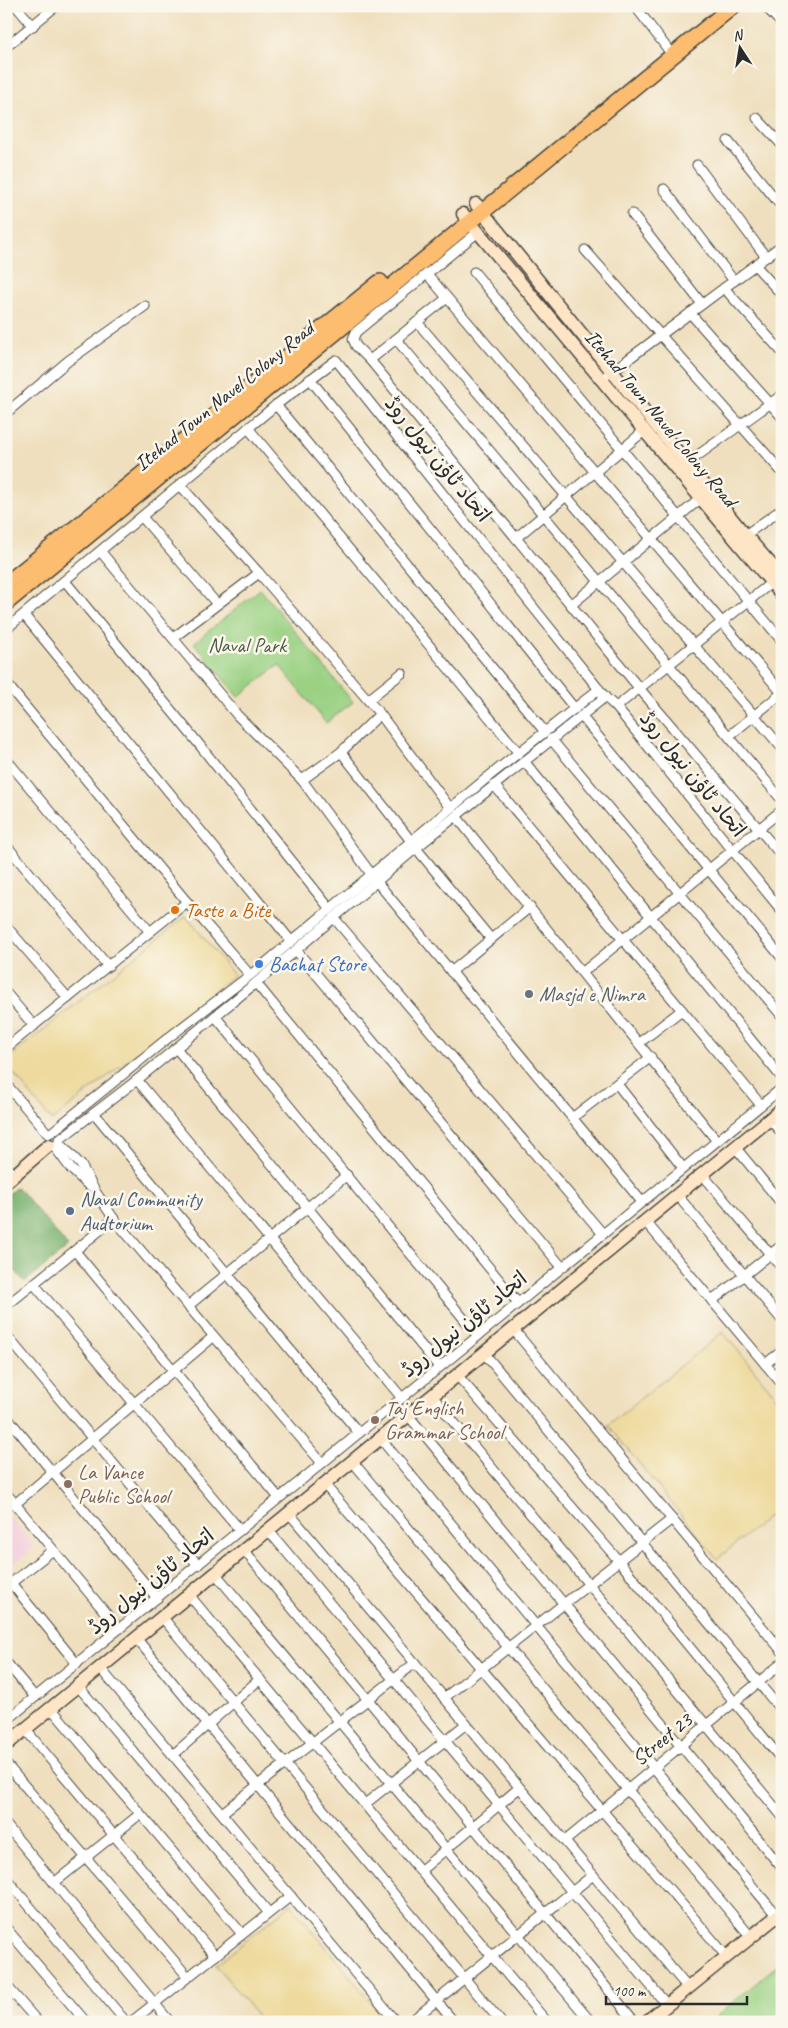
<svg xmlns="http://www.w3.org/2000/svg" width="788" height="2028" font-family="Caveat,'Playpen Sans Arabic',sans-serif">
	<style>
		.built { fill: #f3cfde }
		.green { fill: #9ad183; stroke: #627e57 }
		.forest { fill: #7bb371; stroke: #536f4e }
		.sand { fill: #eeda9e; stroke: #8c8264 }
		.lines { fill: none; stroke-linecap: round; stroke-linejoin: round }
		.street-casing { stroke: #484641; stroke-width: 11 }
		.secondary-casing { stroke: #484641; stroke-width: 15 }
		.primary-casing { stroke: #484641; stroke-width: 18 }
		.street { stroke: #fff; stroke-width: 9 }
		.secondary { stroke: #fee5c5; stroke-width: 12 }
		.primary { stroke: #fcbd6f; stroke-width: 15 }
		.food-dot { fill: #e8710a; stroke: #fbf7ec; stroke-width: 2 }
		.shop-dot { fill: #3f7fe0; stroke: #fbf7ec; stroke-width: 2 }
		.worship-dot { fill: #6b7280; stroke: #fbf7ec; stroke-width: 2 }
		.service-dot { fill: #5c6f8a; stroke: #fbf7ec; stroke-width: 2 }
		.education-dot { fill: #8d6e63; stroke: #fbf7ec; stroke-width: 2 }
		.labels { text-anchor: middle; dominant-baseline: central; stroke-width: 5; stroke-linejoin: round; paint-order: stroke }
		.street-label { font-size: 21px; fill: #2b2b2b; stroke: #fbf7ec }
		.park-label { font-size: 21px; fill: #4c5d45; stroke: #fbf7ec }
		.food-label { font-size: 21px; fill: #c56008; stroke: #fbf7ec; text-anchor: start }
		.shop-label { font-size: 21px; fill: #366cbe; stroke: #fbf7ec; text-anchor: start }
		.worship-label { font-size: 21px; fill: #5b616d; stroke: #fbf7ec; text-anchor: start }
		.service-label { font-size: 21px; fill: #4e5e75; stroke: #fbf7ec; text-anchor: start }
		.education-label { font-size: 21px; fill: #785e54; stroke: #fbf7ec; text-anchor: start }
	</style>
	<rect width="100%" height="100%" fill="#fbf7ec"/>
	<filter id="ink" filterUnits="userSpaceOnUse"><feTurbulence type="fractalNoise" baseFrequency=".02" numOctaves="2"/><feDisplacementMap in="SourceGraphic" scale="10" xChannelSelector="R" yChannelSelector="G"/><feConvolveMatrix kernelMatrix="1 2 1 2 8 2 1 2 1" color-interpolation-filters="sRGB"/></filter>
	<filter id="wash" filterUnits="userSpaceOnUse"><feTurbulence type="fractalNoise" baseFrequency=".0096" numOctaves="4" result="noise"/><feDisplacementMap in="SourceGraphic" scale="20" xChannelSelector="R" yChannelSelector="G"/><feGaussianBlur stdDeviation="1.12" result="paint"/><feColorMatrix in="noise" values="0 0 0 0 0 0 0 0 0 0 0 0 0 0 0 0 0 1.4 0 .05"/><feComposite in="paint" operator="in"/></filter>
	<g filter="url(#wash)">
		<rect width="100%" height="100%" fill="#efdfbe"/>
		<!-- built -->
		<polygon class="built" points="6,1512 34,1547 6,1570"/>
		<!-- green -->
		<g class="green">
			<polygon points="260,589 353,702 326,723 279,665 238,697 194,643"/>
			<polygon points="782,1961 782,2022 710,2022"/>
		</g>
		<!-- forest -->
		<polygon class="forest" points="17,1187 68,1247 25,1282 6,1260 6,1196"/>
		<!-- sand -->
		<g class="sand">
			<polygon points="186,916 234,975 52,1121 6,1064 6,1060"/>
			<polygon points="723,1332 782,1404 782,1506 717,1559 608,1425"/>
			<polygon points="291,1904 387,2022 262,2022 216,1965"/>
		</g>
	</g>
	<g filter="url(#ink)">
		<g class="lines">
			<defs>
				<g id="street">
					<polyline points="16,6 33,26"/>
					<polyline points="635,6 673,56"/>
					<polyline points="765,6 782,24"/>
					<polyline points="6,47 56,6"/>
					<polyline points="757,118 782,145"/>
					<polyline points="728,141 782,207"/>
					<polyline points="697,165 766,257"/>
					<polyline points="664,189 734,281"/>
					<polyline points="632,214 702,304"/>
					<polyline points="478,232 356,332 353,339 356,346 370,360 639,688 782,856"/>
					<polyline points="585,250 782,472"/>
					<polyline points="755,265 782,295"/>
					<polyline points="474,272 782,641"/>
					<polyline points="427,274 782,693"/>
					<polyline points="724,288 782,352"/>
					<polyline points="690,313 782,417"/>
					<polyline points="417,322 782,748"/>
					<polyline points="396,339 782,800"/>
					<polyline points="370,360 447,298"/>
					<polyline points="607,375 782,245"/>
					<polyline points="310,379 575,709"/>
					<polyline points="276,405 545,732"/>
					<polyline points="6,413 68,361 145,306"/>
					<polyline points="248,428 519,753"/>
					<polyline points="683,466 782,395"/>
					<polyline points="180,485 259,573 380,714 450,808"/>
					<polyline points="142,517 217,604"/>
					<polyline points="516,538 644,431"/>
					<polyline points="741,538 782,509"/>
					<polyline points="101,552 237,715 302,780 377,882 642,1202"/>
					<polyline points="65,581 198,743 330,909"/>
					<polyline points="571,605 700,499"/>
					<polyline points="24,615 291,941"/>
					<polyline points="6,629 276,405 336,360 605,697 616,707 782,911"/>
					<polyline points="173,638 259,573"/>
					<polyline points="6,683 187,902 250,975"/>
					<polyline points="368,700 402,673"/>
					<polyline points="616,707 771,583"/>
					<polyline points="582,717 782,958"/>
					<polyline points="729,736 782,693"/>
					<polyline points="551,739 782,1016"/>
					<polyline points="341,752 411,841"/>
					<polyline points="6,759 150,932"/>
					<polyline points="524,761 782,1078"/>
					<polyline points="302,780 341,752 380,714"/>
					<polyline points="494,785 761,1105"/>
					<polyline points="456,816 717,1141"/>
					<polyline points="6,845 108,966"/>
					<polyline points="416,848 491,939"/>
					<polyline points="334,918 603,1234"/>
					<polyline points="6,926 68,998"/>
					<polyline points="296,950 562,1267"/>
					<polyline points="451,972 530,907"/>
					<polyline points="583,972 782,810"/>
					<polyline points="256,983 518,1303"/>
					<polyline points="6,993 34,1026"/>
					<polyline points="215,1016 478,1336"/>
					<polyline points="639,1043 682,1010"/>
					<polyline points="6,1048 187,902"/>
					<polyline points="176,1048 439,1367"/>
					<polyline points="137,1080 402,1398"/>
					<polyline points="6,1084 48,1134"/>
					<polyline points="617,1084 683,1168"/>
					<polyline points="94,1113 359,1433"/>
					<polyline points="572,1118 651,1057"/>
					<polyline points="769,1119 782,1133"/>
					<polyline points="52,1132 168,1038 262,966 488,777 599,689"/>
					<polyline points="59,1140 137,1080 296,950 416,848 605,697"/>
					<polyline points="59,1142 81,1165 95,1191 114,1219 322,1463"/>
					<polyline points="54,1146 71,1169 89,1186"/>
					<polyline points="735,1147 782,1204"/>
					<polyline points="6,1167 9,1170"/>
					<polyline points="702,1174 782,1268"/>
					<polyline points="677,1195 782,1320"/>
					<polyline points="645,1221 782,1384"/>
					<polyline points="75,1251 279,1498"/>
					<polyline points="34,1284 240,1530"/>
					<polyline points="712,1301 782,1245"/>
					<polyline points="6,1306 114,1219"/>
					<polyline points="188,1306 347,1175"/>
					<polyline points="513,1329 782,1651"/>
					<polyline points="6,1335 198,1565"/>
					<polyline points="484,1353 782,1711"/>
					<polyline points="765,1364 782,1351"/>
					<polyline points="457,1375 619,1561 782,1760"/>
					<polyline points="432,1396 782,1816"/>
					<polyline points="408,1415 782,1868"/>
					<polyline points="6,1416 157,1598"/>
					<polyline points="380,1438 777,1916"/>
					<polyline points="352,1461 751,1937"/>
					<polyline points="324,1484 727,1957"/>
					<polyline points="6,1493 119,1629"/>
					<polyline points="15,1504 213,1337"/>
					<polyline points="289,1513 688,1988"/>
					<polyline points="268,1530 667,2005"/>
					<polyline points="244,1550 635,2022"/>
					<polyline points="215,1573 591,2022"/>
					<polyline points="11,1583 77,1664"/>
					<polyline points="6,1587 53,1550"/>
					<polyline points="189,1595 547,2022"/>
					<polyline points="162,1617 501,2022"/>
					<polyline points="136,1638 454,2022"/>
					<polyline points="6,1662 35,1697"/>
					<polyline points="100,1668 396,2022"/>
					<polyline points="78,1686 269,1913"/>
					<polyline points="444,1698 672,1519"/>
					<polyline points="51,1708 242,1934"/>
					<polyline points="6,1721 782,1088"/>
					<polyline points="25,1729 215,1956"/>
					<polyline points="173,1755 260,1679"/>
					<polyline points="6,1764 188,1977"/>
					<polyline points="365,1804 466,1724"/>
					<polyline points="222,1813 415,1663"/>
					<polyline points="6,1825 170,2022"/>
					<polyline points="565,1841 782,1663"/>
					<polyline points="420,1871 519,1788"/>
					<polyline points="6,1878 126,2022"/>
					<polyline points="54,1883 140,1814"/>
					<polyline points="6,1928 86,2022"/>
					<polyline points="6,1985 38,2022"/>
					<polyline points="131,2022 291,1896"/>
					<polyline points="410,2022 593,1875"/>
				</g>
				<g id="secondary">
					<polyline points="476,204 745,535 782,577"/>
					<polyline points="463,214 782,595"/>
					<polyline points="6,1182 49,1145"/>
					<polyline points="6,1745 782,1109"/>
					<polyline points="646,2022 782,1912"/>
				</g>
				<g id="primary">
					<polyline points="6,584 380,282"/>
					<polyline points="6,603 733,6"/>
				</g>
			</defs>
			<!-- street casing -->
			<use href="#street" class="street-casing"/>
			<!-- secondary casing -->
			<use href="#secondary" class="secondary-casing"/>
			<!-- primary casing -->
			<use href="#primary" class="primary-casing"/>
			<!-- street -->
			<use href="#street" class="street"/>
			<!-- secondary -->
			<use href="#secondary" class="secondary"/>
			<!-- primary -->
			<use href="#primary" class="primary"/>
		</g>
	</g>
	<!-- markers -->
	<circle class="food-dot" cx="175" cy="910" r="5"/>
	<circle class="shop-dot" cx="259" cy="964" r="5"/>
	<circle class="worship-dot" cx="529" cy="994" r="5"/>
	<circle class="service-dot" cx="70" cy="1211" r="5"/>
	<g class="education-dot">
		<circle cx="375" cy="1420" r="5"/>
		<circle cx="68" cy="1484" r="5"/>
	</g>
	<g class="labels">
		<!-- street labels -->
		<g class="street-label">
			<text transform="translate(224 396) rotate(-39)">Itehad Town Navel Colony Road</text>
			<text transform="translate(661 418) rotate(50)">Itehad Town Navel Colony Road</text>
			<text transform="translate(438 459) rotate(51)">اتحاد ٹاؤن نیول روڈ</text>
			<text transform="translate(693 774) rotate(51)">اتحاد ٹاؤن نیول روڈ</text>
			<text transform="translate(464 1324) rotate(-39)">اتحاد ٹاؤن نیول روڈ</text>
			<text transform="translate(151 1581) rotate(-39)">اتحاد ٹاؤن نیول روڈ</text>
			<text transform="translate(662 1739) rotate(-39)">Street 23</text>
		</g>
		<!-- park labels -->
		<g class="park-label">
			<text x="247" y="645">Naval Park</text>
		</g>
		<!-- food labels -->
		<g class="food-label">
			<text x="185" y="910">Taste a Bite</text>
		</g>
		<!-- shop labels -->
		<g class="shop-label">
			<text x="269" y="964">Bachat Store</text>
		</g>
		<!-- worship labels -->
		<g class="worship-label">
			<text x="539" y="994">Masjd e Nimra</text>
		</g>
		<!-- service labels -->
		<g class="service-label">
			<text x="80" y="1199">Naval Community<tspan x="80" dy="24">Audtorium</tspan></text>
		</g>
		<!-- education labels -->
		<g class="education-label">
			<text x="385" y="1408">Taj English<tspan x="385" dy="24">Grammar School</tspan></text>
			<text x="78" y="1472">La Vance<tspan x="78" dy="24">Public School</tspan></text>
		</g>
	</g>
	<!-- margin -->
	<rect width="788" height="2028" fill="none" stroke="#fbf7ec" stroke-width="25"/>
	<!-- north arrow -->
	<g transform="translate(740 48) rotate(348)" stroke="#fbf7ec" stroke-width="4" paint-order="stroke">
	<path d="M0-4L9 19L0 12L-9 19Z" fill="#2b2b2b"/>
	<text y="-8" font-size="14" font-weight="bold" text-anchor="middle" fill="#2b2b2b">N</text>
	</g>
	<!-- scale -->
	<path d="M606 1996v8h141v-8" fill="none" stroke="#2b2b2b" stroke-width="2.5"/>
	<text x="613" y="1996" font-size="15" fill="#2b2b2b" stroke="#fbf7ec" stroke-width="4" paint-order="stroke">100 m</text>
</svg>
